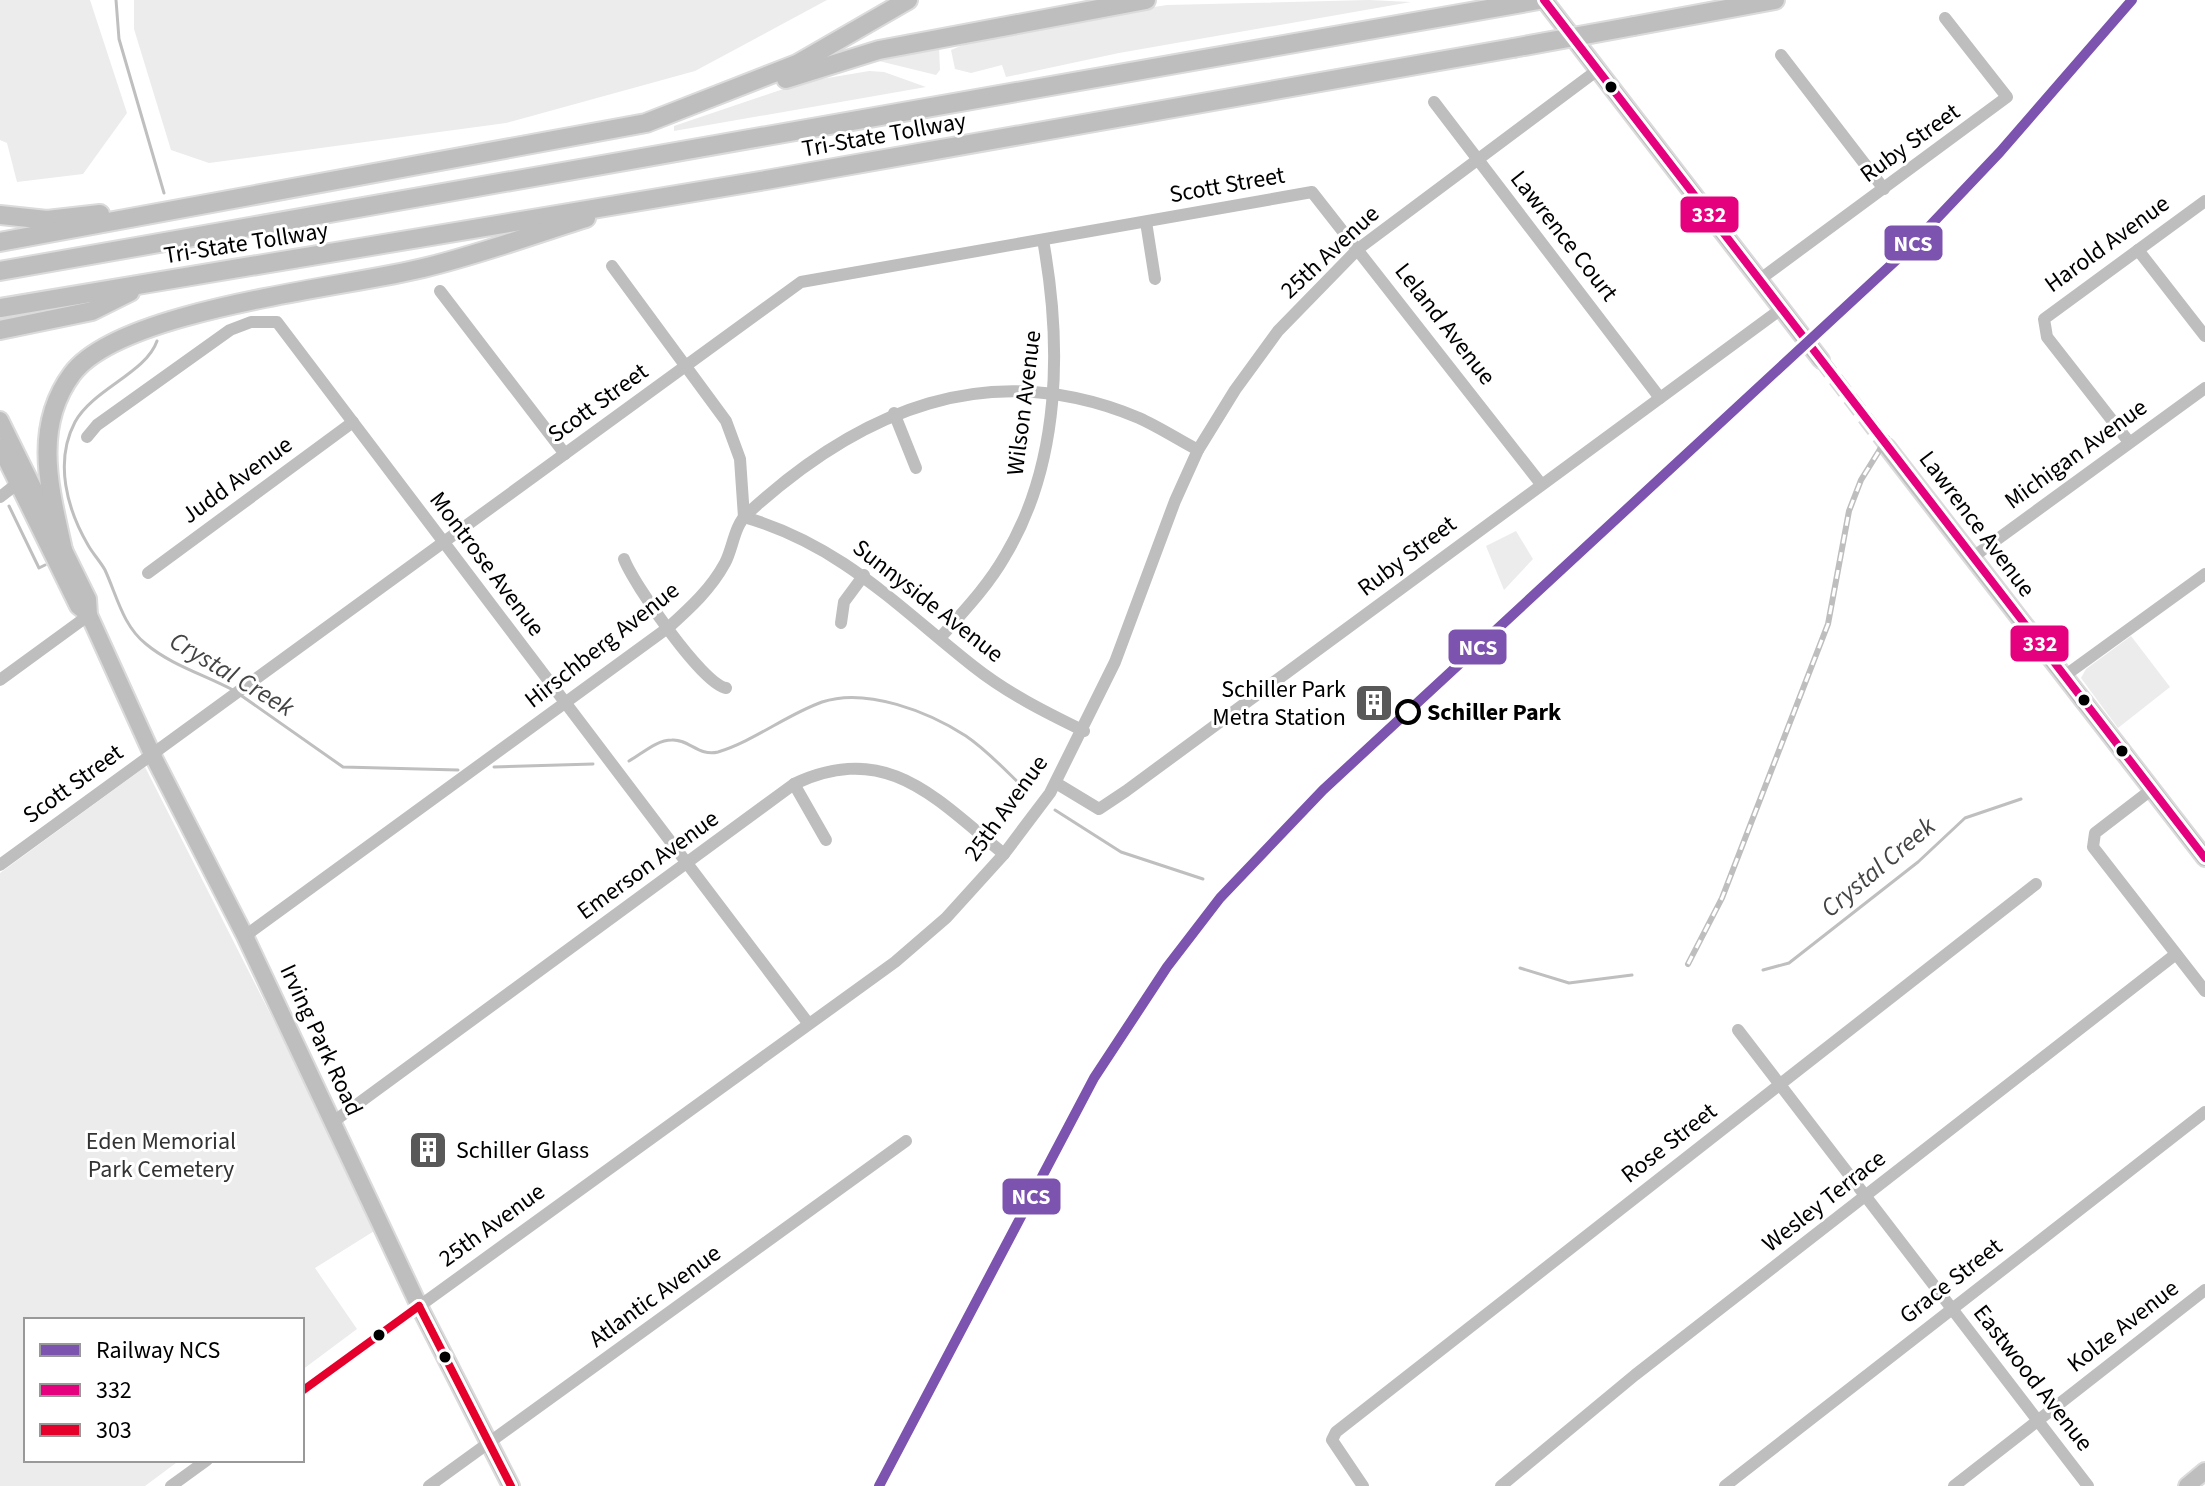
<svg xmlns="http://www.w3.org/2000/svg" width="2205" height="1486" font-family="'Source Sans 3',sans-serif">
	<style>
		.green { fill: #ececec }
		.lines { fill: none; stroke-linecap: round; stroke-linejoin: round }
		.stream { stroke: #bfbfbf; stroke-width: 3 }
		.major-tunnel { stroke: #d9d9d9; stroke-width: 16; stroke-dasharray: 16 8; stroke-linecap: butt }
		.major-casing { stroke: #dbdbdb; stroke-width: 20 }
		.highway-casing { stroke: #dbdbdb; stroke-width: 22 }
		.minor { stroke: #bebebe; stroke-width: 12 }
		.major { stroke: #bebebe; stroke-width: 16 }
		.highway { stroke: #bebebe; stroke-width: 18 }
		.rail-casing { stroke: #bebebe; stroke-width: 6 }
		.rail { stroke: #fff; stroke-width: 3; stroke-dasharray: 9; stroke-linecap: butt }
		.highway-bridge-casing { stroke: #dbdbdb; stroke-width: 22; stroke-linecap: butt }
		.highway-bridge { stroke: #bebebe; stroke-width: 18 }
		.bus-1-casing { stroke: #fff; stroke-width: 14 }
		.bus-2-casing { stroke: #fff; stroke-width: 14 }
		.bus-1 { stroke: #e5007d; stroke-width: 8 }
		.bus-2 { stroke: #e4002b; stroke-width: 8 }
		.rail-1-casing { stroke: #fff; stroke-width: 16 }
		.rail-1 { stroke: #7c53af; stroke-width: 10 }
		.bus-dot { fill: #000; stroke: #fff; stroke-width: 3 }
		.stop-dot { fill: #fff; stroke: #000; stroke-width: 4 }
		.labels { text-anchor: middle; dominant-baseline: central; stroke-width: 6; stroke-linejoin: round; paint-order: stroke }
		.street-label { font-size: 24px; fill: #000; stroke: #fff }
		.poi-label { font-size: 24px; fill: #000; stroke: #fff; text-anchor: end }
		.stop-label { font-size: 24px; font-weight: bold; fill: #000; stroke: #fff; text-anchor: start }
		.park-label { font-size: 24px; fill: #333; stroke: #fff }
		.water-label { font-size: 26px; font-style: italic; fill: #444; stroke: #fff }
		.line-badge { stroke: #fff; stroke-width: 3 }
		.badge-label { font-size: 22px; text-anchor: middle; font-weight: bold; fill: #fff }
	</style>
	<rect width="100%" height="100%" fill="#fff"/>
	<!-- green -->
	<g class="green">
		<polygon points="0,0 90,0 127,113 83,174 17,182 7,143 0,140"/>
		<polygon points="134,0 827,0 695,71 506,123 209,163 171,150 134,29"/>
		<polygon points="1369,0 1411,2 1119,53 1006,77 1002,65 971,73 955,69 951,50 975,40 975,35 1167,5"/>
		<polygon points="939,47 940,70 936,75 875,60"/>
		<polygon points="869,71 884,72 926,87 674,131 674,126 804,82"/>
		<polygon points="1516,531 1533,559 1504,590 1486,546"/>
		<polygon points="2131,636 2170,687 2118,728 2081,678 2086,669"/>
		<polygon points="145,767 379,1228 315,1268 357,1329 302,1370 302,1320 26,1320 26,1460 180,1460 145,1486 0,1486 0,873"/>
	</g>
	<g class="lines">
		<!-- stream -->
		<g class="stream">
			<polyline points="116,0 119,39 164,193"/>
			<path d="M157,341C146,373 93,389 75,422C54,462 67,509 88,545C93,554 100,561 105,570C117,596 123,626 146,644C171,665 205,675 233,690"/>
			<polyline points="9,506 39,568 45,565"/>
			<polyline points="239,694 343,767 458,770"/>
			<path d="M629,761C642,754 656,740 672,740C689,739 699,757 718,752C754,741 786,715 822,702C866,687 929,712 966,736C988,751 1006,771 1025,789"/>
			<polyline points="494,767 593,764"/>
			<polyline points="1055,810 1121,852 1203,879"/>
			<polyline points="1520,968 1569,983 1632,975"/>
			<polyline points="1763,970 1789,963 1918,862 1965,818 2021,799"/>
		</g>
		<!-- major-tunnel -->
		<polyline class="major-tunnel" points="1821,360 1887,447"/>
		<defs>
			<g id="major">
				<polyline points="1544,0 1821,360"/>
				<polyline points="0,420 88,599 89,615 152,754 245,936 419,1306 511,1486"/>
				<polyline points="0,447 78,606 89,615"/>
				<polyline points="1887,447 2205,858"/>
				<polyline points="2187,1486 2205,1471"/>
			</g>
			<g id="highway">
				<polyline points="1634,26 1775,0"/>
				<polyline points="786,79 879,50 1146,0"/>
				<polyline points="0,215 47,220 100,214"/>
				<polyline points="0,242 646,123 797,64 908,0"/>
				<polyline points="0,271 1539,0"/>
				<polyline points="0,308 766,180 1513,48"/>
				<polyline points="0,330 92,311 130,292"/>
				<path d="M63,550C50,490 32,428 72,374C120,309 343,288 423,268C478,255 532,235 586,218"/>
			</g>
		</defs>
		<!-- major casing -->
		<use href="#major" class="major-casing"/>
		<!-- highway casing -->
		<use href="#highway" class="highway-casing"/>
		<!-- minor -->
		<g class="minor">
			<polyline points="1781,55 1884,189"/>
			<polyline points="1434,102 1660,398"/>
			<polyline points="1146,222 1155,279"/>
			<polyline points="2138,250 2205,336"/>
			<path d="M612,266L726,421L740,459L744,517C841,545 897,606 973,666C1007,693 1045,712 1084,731"/>
			<polyline points="1759,280 2007,97 1945,18"/>
			<polyline points="440,291 565,454"/>
			<polyline points="894,413 916,468"/>
			<polyline points="87,437 97,425 230,330 251,322 277,322 808,1023"/>
			<polyline points="2129,442 2047,337 2044,319 2205,201"/>
			<polyline points="0,497 18,483"/>
			<polyline points="1973,557 2205,388"/>
			<path d="M624,559C633,583 702,684 726,688"/>
			<polyline points="148,573 353,422"/>
			<polyline points="841,623 844,602 864,575"/>
			<path d="M940,638C963,612 988,586 1005,556C1061,463 1062,344 1043,240"/>
			<polyline points="2063,677 2205,574"/>
			<polyline points="0,680 89,615"/>
			<polyline points="1056,783 1099,809 1126,791 1781,309"/>
			<polyline points="794,784 826,840"/>
			<polyline points="2151,790 2095,833 2093,847 2205,991"/>
			<polyline points="0,865 801,282 1312,192 1541,484"/>
			<path d="M245,936L669,627C690,608 711,589 725,563C733,548 734,526 747,514C860,410 989,355 1139,418C1159,427 1179,440 1198,450"/>
			<polyline points="1738,1030 2088,1486"/>
			<path d="M333,1122L794,784C887,740 936,799 1004,854"/>
			<polyline points="302,1391 895,962 946,918 1004,854 1050,793 1115,662 1175,501 1198,450 1235,390 1278,331 1358,249 1599,69"/>
			<polyline points="171,1486 207,1460"/>
			<polyline points="429,1486 906,1141"/>
			<polyline points="1363,1486 1332,1440 1336,1432 2036,884"/>
			<polyline points="1501,1486 1635,1375 2176,954"/>
			<polyline points="1725,1486 2205,1112"/>
			<polyline points="1954,1486 2205,1290"/>
		</g>
		<!-- major -->
		<use href="#major" class="major"/>
		<!-- highway -->
		<use href="#highway" class="highway"/>
		<defs>
			<polyline id="rail" points="1688,964 1722,898 1828,624 1849,511 1861,480 1887,438"/>
		</defs>
		<!-- rail casing -->
		<use href="#rail" class="rail-casing"/>
		<!-- rail -->
		<use href="#rail" class="rail"/>
		<defs>
			<polyline id="highway-bridge" points="1513,48 1634,26"/>
		</defs>
		<!-- highway-bridge casing -->
		<use href="#highway-bridge" class="highway-bridge-casing"/>
		<!-- highway-bridge -->
		<use href="#highway-bridge" class="highway-bridge"/>
		<defs>
			<polyline id="bus-1" points="1544,0 2205,858"/>
			<g id="bus-2">
				<polyline points="419,1306 511,1486"/>
				<polyline points="302,1391 419,1306"/>
			</g>
		</defs>
		<!-- bus-1 casing -->
		<use href="#bus-1" class="bus-1-casing"/>
		<!-- bus-2 casing -->
		<use href="#bus-2" class="bus-2-casing"/>
		<!-- bus-1 -->
		<use href="#bus-1" class="bus-1"/>
		<!-- bus-2 -->
		<use href="#bus-2" class="bus-2"/>
		<defs>
			<polyline id="rail-1" points="879,1486 1094,1078 1167,967 1220,898 1323,790 1906,251 2000,152 2132,0"/>
		</defs>
		<!-- rail-1 casing -->
		<use href="#rail-1" class="rail-1-casing"/>
		<!-- rail-1 -->
		<use href="#rail-1" class="rail-1"/>
	</g>
	<!-- icons -->
	<defs>
		<symbol id="building-square" viewBox="-11 -11 22 22"><rect x="-9" y="-9" width="18" height="18" rx="4" fill="#595959" stroke="#fff"/><path d="M-4-6H4V6H1V3H-1V6H-4ZM-2.5-4.3h1.7v1.8h-1.7ZM.8-4.3h1.7v1.8H.8ZM-2.5-1h1.7V.8h-1.7ZM.8-1h1.7V.8H.8Z" fill="#fff"/></symbol>
	</defs>
	<g fill-rule="evenodd">
		<use href="#building-square" x="1352" y="681" width="44" height="44"/>
		<use href="#building-square" x="406" y="1128" width="44" height="44"/>
	</g>
	<!-- markers -->
	<g class="bus-dot">
		<circle cx="1611" cy="87" r="7"/>
		<circle cx="2084" cy="700" r="7"/>
		<circle cx="2122" cy="751" r="7"/>
		<circle cx="379" cy="1335" r="7"/>
		<circle cx="445" cy="1357" r="7"/>
	</g>
	<circle class="stop-dot" cx="1408" cy="712" r="11"/>
	<g class="labels">
		<!-- street labels -->
		<g class="street-label">
			<text transform="translate(884 135) rotate(-10)">Tri-State Tollway</text>
			<text transform="translate(1910 143) rotate(-36)">Ruby Street</text>
			<text transform="translate(1227 185) rotate(-10)">Scott Street</text>
			<text transform="translate(1564 236) rotate(52)">Lawrence Court</text>
			<text transform="translate(246 243) rotate(-9)">Tri-State Tollway</text>
			<text transform="translate(2107 244) rotate(-36)">Harold Avenue</text>
			<text transform="translate(1330 252) rotate(-43)">25th Avenue</text>
			<text transform="translate(1445 324) rotate(52)">Leland Avenue</text>
			<text transform="translate(598 403) rotate(-36)">Scott Street</text>
			<text transform="translate(1024 403) rotate(-83)">Wilson Avenue</text>
			<text transform="translate(2076 454) rotate(-36)">Michigan Avenue</text>
			<text transform="translate(237 480) rotate(-36)">Judd Avenue</text>
			<text transform="translate(1977 524) rotate(53)">Lawrence Avenue</text>
			<text transform="translate(1407 556) rotate(-37)">Ruby Street</text>
			<text transform="translate(487 564) rotate(53)">Montrose Avenue</text>
			<text transform="translate(928 601) rotate(38)">Sunnyside Avenue</text>
			<text transform="translate(602 645) rotate(-38)">Hirschberg Avenue</text>
			<text transform="translate(73 784) rotate(-36)">Scott Street</text>
			<text transform="translate(1006 808) rotate(-54)">25th Avenue</text>
			<text transform="translate(648 865) rotate(-36)">Emerson Avenue</text>
			<text transform="translate(321 1040) rotate(65)">Irving Park Road</text>
			<text transform="translate(1669 1143) rotate(-38)">Rose Street</text>
			<text transform="translate(1824 1201) rotate(-38)">Wesley Terrace</text>
			<text transform="translate(492 1225) rotate(-36)">25th Avenue</text>
			<text transform="translate(1951 1281) rotate(-38)">Grace Street</text>
			<text transform="translate(655 1296) rotate(-36)">Atlantic Avenue</text>
			<text transform="translate(2123 1326) rotate(-38)">Kolze Avenue</text>
			<text transform="translate(2033 1378) rotate(52)">Eastwood Avenue</text>
		</g>
		<!-- poi labels -->
		<g class="poi-label">
			<text x="1346" y="689">Schiller Park<tspan x="1346" dy="28">Metra Station</tspan></text>
			<text x="456" y="1150" text-anchor="start">Schiller Glass</text>
		</g>
		<!-- stop labels -->
		<g class="stop-label">
			<text x="1427" y="712">Schiller Park</text>
		</g>
		<!-- park labels -->
		<g class="park-label">
			<text x="161" y="1141">Eden Memorial<tspan x="161" dy="28">Park Cemetery</tspan></text>
		</g>
		<!-- water labels -->
		<g class="water-label">
			<text transform="translate(232 674) rotate(31)">Crystal Creek</text>
			<text transform="translate(1878 867) rotate(-40)">Crystal Creek</text>
		</g>
	</g>
	<g class="line-badge">
		<rect x="1679" y="195" width="61" height="39" rx="8" fill="#e5007d"/>
		<rect x="1883" y="224" width="61" height="38" rx="8" fill="#7c53af"/>
		<rect x="2009" y="624" width="61" height="39" rx="8" fill="#e5007d"/>
		<rect x="1447" y="628" width="61" height="38" rx="8" fill="#7c53af"/>
		<rect x="1001" y="1177" width="61" height="39" rx="8" fill="#7c53af"/>
	</g>
	<g class="badge-label">
		<text x="1709" y="222">332</text>
		<text x="1913" y="251">NCS</text>
		<text x="2040" y="651">332</text>
		<text x="1478" y="655">NCS</text>
		<text x="1031" y="1204">NCS</text>
	</g>
	<!-- legend -->
	<rect x="24" y="1318" width="280" height="144" fill="#ffffff" stroke="#999999" stroke-width="2"/>
	<rect x="40" y="1344" width="40" height="12" fill="#7c53af" stroke="#999999" stroke-width="2"/>
	<text x="96" y="1358" font-size="24" fill="#000000">Railway NCS</text>
	<rect x="40" y="1384" width="40" height="12" fill="#e5007d" stroke="#999999" stroke-width="2"/>
	<text x="96" y="1398" font-size="24" fill="#000000">332</text>
	<rect x="40" y="1424" width="40" height="12" fill="#e4002b" stroke="#999999" stroke-width="2"/>
	<text x="96" y="1438" font-size="24" fill="#000000">303</text>
</svg>
